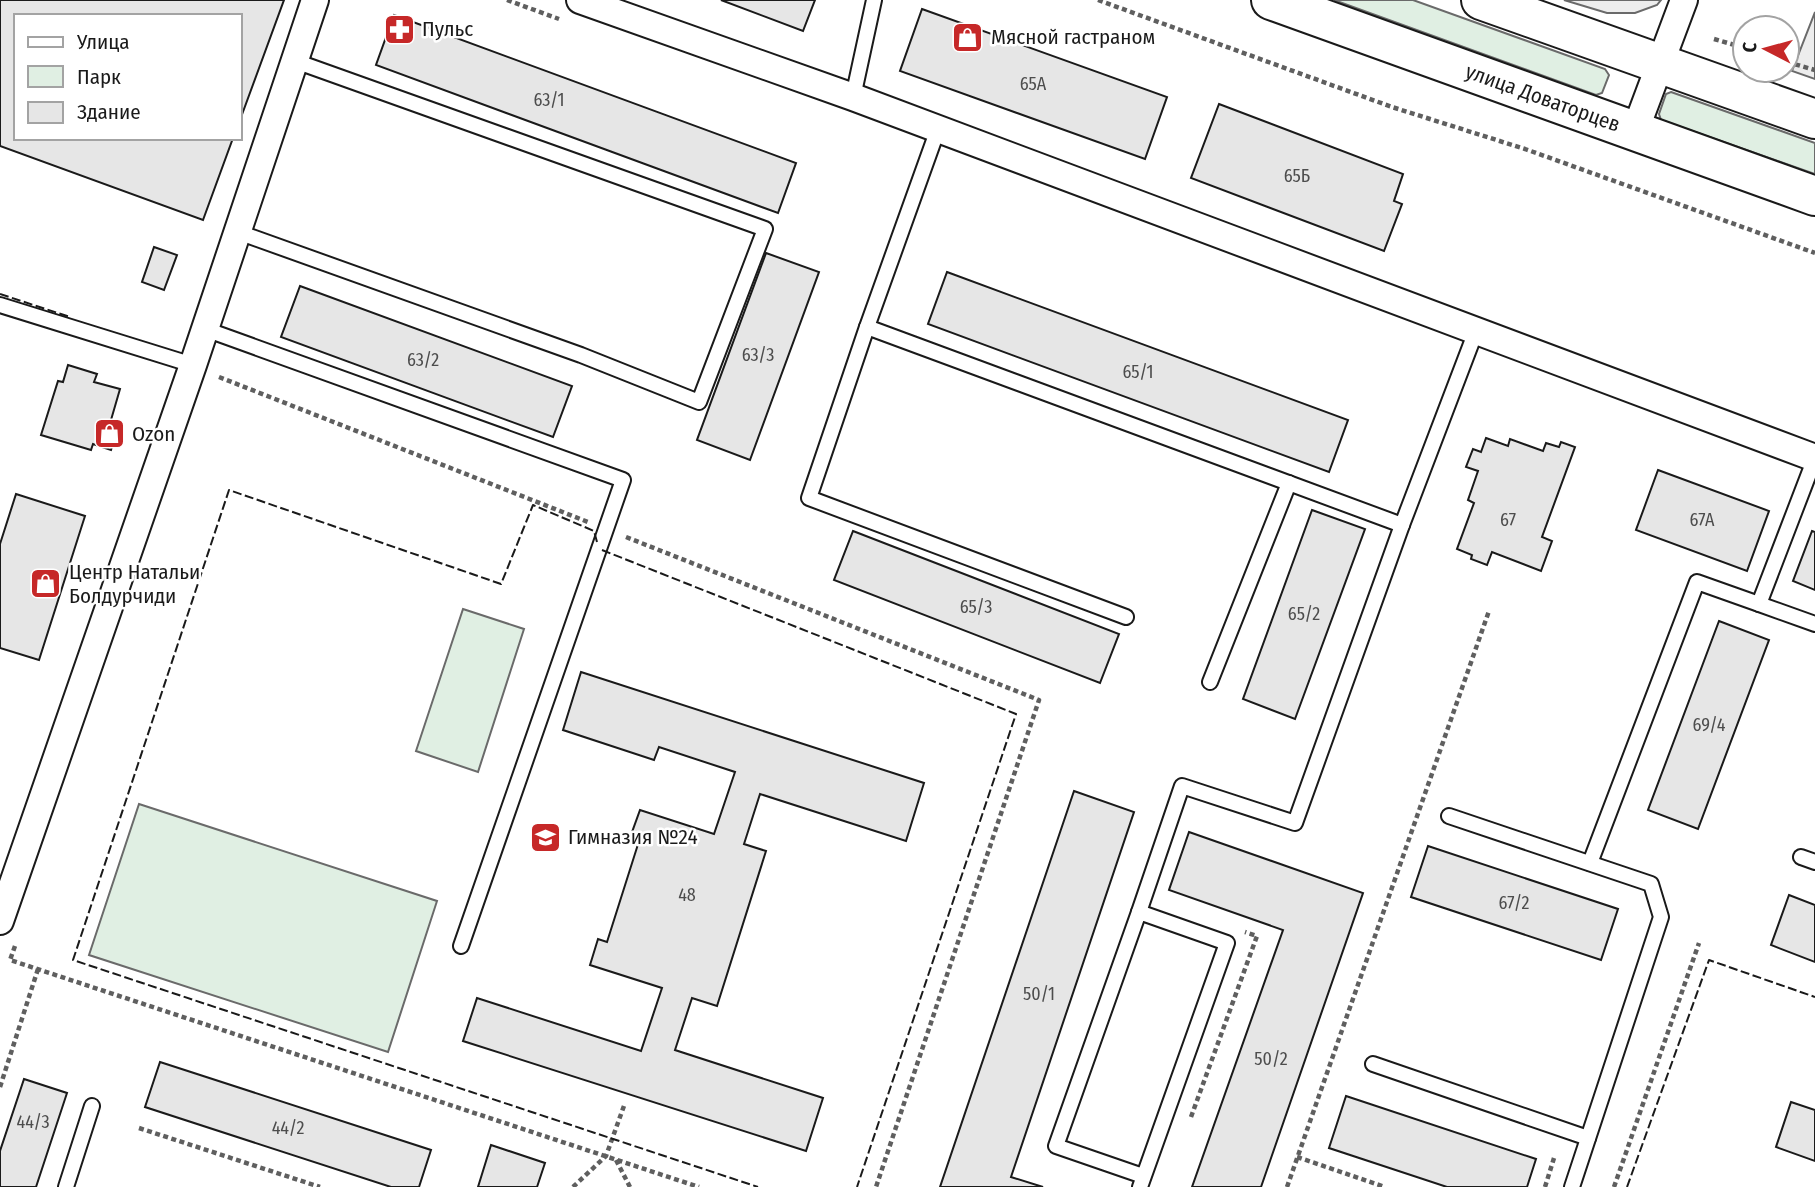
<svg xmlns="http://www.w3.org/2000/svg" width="1815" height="1187" font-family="'Fira Sans Condensed',sans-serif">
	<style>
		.green { fill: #e0efe3; stroke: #6a6a6a; stroke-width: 2 }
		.parking { fill: #ededed; stroke: #6a6a6a; stroke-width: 2 }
		.building { fill: #e6e6e6; stroke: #1a1a1a; stroke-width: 2 }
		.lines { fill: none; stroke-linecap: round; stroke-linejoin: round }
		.lane-casing { stroke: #1a1a1a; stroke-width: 18 }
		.street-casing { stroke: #1a1a1a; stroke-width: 30 }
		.primary-casing { stroke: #1a1a1a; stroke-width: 42 }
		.path { stroke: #5f5f5f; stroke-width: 4.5; stroke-dasharray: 5 3.5; stroke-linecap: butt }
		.lane { stroke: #fff; stroke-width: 14 }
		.street { stroke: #fff; stroke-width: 26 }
		.primary { stroke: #fff; stroke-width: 38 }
		.fence { stroke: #1a1a1a; stroke-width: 2; stroke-dasharray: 9 3.5; stroke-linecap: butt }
		.labels { text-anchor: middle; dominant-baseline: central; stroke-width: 5; stroke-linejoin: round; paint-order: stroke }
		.number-label { font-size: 18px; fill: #4d4d4d }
		.poi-label { font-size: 21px; fill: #1a1a1a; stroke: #fff; text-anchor: start }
		.street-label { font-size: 21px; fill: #1a1a1a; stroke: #fff }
	</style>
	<rect width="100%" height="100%" fill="#fff"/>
	<!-- green -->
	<g class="green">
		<polygon points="1334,0 1413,0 1605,69 1609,75 1602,93 1596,95"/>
		<polygon points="1671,92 1815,143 1815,174 1661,120 1659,114 1666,94"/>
		<polygon points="463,609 524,629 478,772 416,751"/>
		<polygon points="139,804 437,901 388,1052 89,955"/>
	</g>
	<!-- parking -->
	<g class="parking">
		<polygon points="1564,0 1661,0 1657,5 1635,13 1607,13"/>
		<polygon points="1815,12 1815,79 1792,71"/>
	</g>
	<!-- building -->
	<g class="building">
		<polygon points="0,0 284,0 240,120 240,16 16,16 16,138 233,138 203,220 0,146"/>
		<polygon points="721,0 815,0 803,31"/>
		<polygon points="922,9 1167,97 1145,159 900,71"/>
		<polygon points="394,15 796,163 778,213 376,65"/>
		<polygon points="1219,104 1403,174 1394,201 1402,204 1384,251 1191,178"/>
		<polygon points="154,247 177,255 164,290 142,282"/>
		<polygon points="766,253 819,272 750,460 697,440"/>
		<polygon points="947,272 1348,420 1329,472 928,324"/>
		<polygon points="300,286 572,386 553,437 281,337"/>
		<polygon points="68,365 97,374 94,382 120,389 111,420 119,422 111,450 93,444 91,450 41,435 58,381 63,382"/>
		<polygon points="1486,438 1508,446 1510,439 1543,451 1546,443 1559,447 1561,442 1575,447 1542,537 1552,541 1541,571 1492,552 1487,565 1471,559 1472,555 1457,549 1474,503 1468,500 1478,471 1466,467 1473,449 1481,452"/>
		<polygon points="1658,470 1769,511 1747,571 1636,530"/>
		<polygon points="16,494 85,516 39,660 0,648 0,544"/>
		<polygon points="1312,510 1365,529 1295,719 1243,699"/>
		<polygon points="853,531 1119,634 1100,683 834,580"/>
		<polygon points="1812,531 1815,532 1815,590 1793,581"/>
		<polygon points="1719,621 1769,640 1698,829 1648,810"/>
		<polygon points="581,672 924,783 906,841 760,794 744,844 766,851 717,1006 692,998 675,1050 823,1098 806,1151 463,1041 477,998 641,1051 662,988 590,965 598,939 607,942 640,838 631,835 640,810 714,834 735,772 659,747 654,760 563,730"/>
		<polygon points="1074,791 1134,812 1011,1177 1043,1187 940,1187"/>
		<polygon points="1189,832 1363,893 1261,1187 1192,1187 1283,930 1169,890"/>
		<polygon points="1428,846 1618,909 1601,960 1411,897"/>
		<polygon points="1789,895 1815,905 1815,962 1771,945"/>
		<polygon points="160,1062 431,1150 419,1187 391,1187 145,1107"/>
		<polygon points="24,1079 67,1093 36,1187 0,1187 0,1151"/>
		<polygon points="1346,1096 1536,1159 1527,1187 1447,1187 1329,1148"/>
		<polygon points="1791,1102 1815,1110 1815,1161 1776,1147"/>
		<polygon points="491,1145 545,1163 537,1187 478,1187"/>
	</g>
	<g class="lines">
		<defs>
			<g id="lane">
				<polyline points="853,97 874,0"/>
				<polyline points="938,129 867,327 1402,525"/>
				<polyline points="238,232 581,355 699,402 765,229 295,61"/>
				<polyline points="0,305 193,365"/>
				<polyline points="867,327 809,498 1126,617"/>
				<polyline points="205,329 623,480 461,946"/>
				<polyline points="1759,604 1815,624"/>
				<polyline points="1210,682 1289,483"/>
				<polyline points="1449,816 1651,884 1661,917 1572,1187"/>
				<polyline points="1801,857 1815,862"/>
				<polyline points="1590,863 1697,582 1759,604 1815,458"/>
				<polyline points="1139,912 1182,786 1295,823 1402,525 1476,331"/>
				<polyline points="1373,1064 1588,1138"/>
				<polyline points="66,1187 92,1106"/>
				<polyline points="1140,1187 1227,943 1139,912 1056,1146 1143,1176"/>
			</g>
			<g id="street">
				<polyline points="580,0 853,97 1815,458"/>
				<polyline points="1635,131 1684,0"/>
				<polyline points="0,921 193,365 315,0"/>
			</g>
			<g id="primary">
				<path id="s1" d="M1271,0L1815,196"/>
				<polyline points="1481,0 1815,119"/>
			</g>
		</defs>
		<!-- lane casing -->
		<use href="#lane" class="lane-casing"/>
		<!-- street casing -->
		<use href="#street" class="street-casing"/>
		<!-- primary casing -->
		<use href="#primary" class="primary-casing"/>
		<!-- path -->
		<g class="path">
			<polyline points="507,0 559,19"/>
			<polyline points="1098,0 1392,107 1525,149 1815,253"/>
			<polyline points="1714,39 1745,48"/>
			<polyline points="1787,62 1815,70"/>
			<polyline points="219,377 588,522"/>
			<polyline points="626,537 1039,700 876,1187"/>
			<polyline points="15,946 10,960 699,1187"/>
			<polyline points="0,1087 38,969"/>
			<polyline points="1191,1117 1257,936 1245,932"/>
			<polyline points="139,1128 320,1187"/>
			<polyline points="1297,1157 1385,1187"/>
			<polyline points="616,1160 630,1187"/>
			<polyline points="573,1187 606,1156 625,1103"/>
			<polyline points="1287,1187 1489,611"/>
			<polyline points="1545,1187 1554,1158"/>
			<polyline points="1614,1187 1699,943"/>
		</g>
		<!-- lane -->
		<use href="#lane" class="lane"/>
		<!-- street -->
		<use href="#street" class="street"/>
		<!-- primary -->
		<use href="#primary" class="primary"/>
		<!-- fence -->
		<g class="fence">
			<polyline points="0,294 70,317"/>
			<polyline points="597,542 594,531 533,505 501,584 229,490 73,960 758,1187"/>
			<polyline points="602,550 1016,714 857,1187"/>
			<polyline points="1627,1187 1709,960 1815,997"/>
		</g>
	</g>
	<!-- icons -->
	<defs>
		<symbol id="pharmacy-square" viewBox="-11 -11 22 22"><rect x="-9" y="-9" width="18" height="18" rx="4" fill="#c62828" stroke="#fff"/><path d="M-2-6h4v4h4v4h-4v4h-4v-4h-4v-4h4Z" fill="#fff"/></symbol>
		<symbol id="shop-square" viewBox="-11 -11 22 22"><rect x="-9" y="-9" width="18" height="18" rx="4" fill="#c62828" stroke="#fff"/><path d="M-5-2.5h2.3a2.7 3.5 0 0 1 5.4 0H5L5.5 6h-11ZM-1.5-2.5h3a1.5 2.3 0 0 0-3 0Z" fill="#fff"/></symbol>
		<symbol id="school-square" viewBox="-11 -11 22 22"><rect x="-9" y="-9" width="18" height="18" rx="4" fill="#c62828" stroke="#fff"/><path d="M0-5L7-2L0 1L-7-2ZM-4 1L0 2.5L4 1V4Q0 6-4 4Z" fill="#fff"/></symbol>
	</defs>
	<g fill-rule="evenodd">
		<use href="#pharmacy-square" x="382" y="12" width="35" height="35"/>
		<use href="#shop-square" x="950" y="20" width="35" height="35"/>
		<use href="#shop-square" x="92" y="416" width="35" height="35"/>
		<use href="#shop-square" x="28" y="566" width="35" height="35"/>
		<use href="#school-square" x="528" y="820" width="35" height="35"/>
	</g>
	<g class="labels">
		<!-- number labels -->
		<g class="number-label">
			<text x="1033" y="84">65А</text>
			<text x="549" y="100">63/1</text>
			<text x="1297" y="176">65Б</text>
			<text x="758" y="355">63/3</text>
			<text x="423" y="360">63/2</text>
			<text x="1138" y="372">65/1</text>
			<text x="1508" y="520">67</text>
			<text x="1702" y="520">67А</text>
			<text x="976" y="607">65/3</text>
			<text x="1304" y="614">65/2</text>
			<text x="1709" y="725">69/4</text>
			<text x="687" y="895">48</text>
			<text x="1514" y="903">67/2</text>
			<text x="1039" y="994">50/1</text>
			<text x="1271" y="1059">50/2</text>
			<text x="33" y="1122">44/3</text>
			<text x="288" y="1128">44/2</text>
		</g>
		<!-- poi labels -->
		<g class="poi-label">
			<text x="422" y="29">Пульс</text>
			<text x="991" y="37">Мясной гастраном</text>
			<text x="132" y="434">Ozon</text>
			<text x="69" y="572">Центр Натальи<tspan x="69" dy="24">Болдурчиди</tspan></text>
			<text x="568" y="837">Гимназия №24</text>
		</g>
		<!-- street labels -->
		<g class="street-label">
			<text stroke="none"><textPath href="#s1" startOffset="289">улица Доваторцев</textPath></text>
		</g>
	</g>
	<!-- legend -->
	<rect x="14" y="14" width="228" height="126" fill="#ffffff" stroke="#a3a3a3" stroke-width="2"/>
	<rect x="28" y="37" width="35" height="10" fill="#ffffff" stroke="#a3a3a3" stroke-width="2"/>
	<text x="77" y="49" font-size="21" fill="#1a1a1a">Улица</text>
	<rect x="28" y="66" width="35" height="21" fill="#e0efe3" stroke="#a3a3a3" stroke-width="2"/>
	<text x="77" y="84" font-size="21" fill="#1a1a1a">Парк</text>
	<rect x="28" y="102" width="35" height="21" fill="#e6e6e6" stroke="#a3a3a3" stroke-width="2"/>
	<text x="77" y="119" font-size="21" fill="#1a1a1a">Здание</text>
	<!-- north arrow -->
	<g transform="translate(1766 49) rotate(276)"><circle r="33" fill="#ffffff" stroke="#a3a3a3" stroke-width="2"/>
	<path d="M0-5L12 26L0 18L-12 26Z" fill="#c62828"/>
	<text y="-10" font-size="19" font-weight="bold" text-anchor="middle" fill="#1a1a1a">С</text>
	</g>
</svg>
